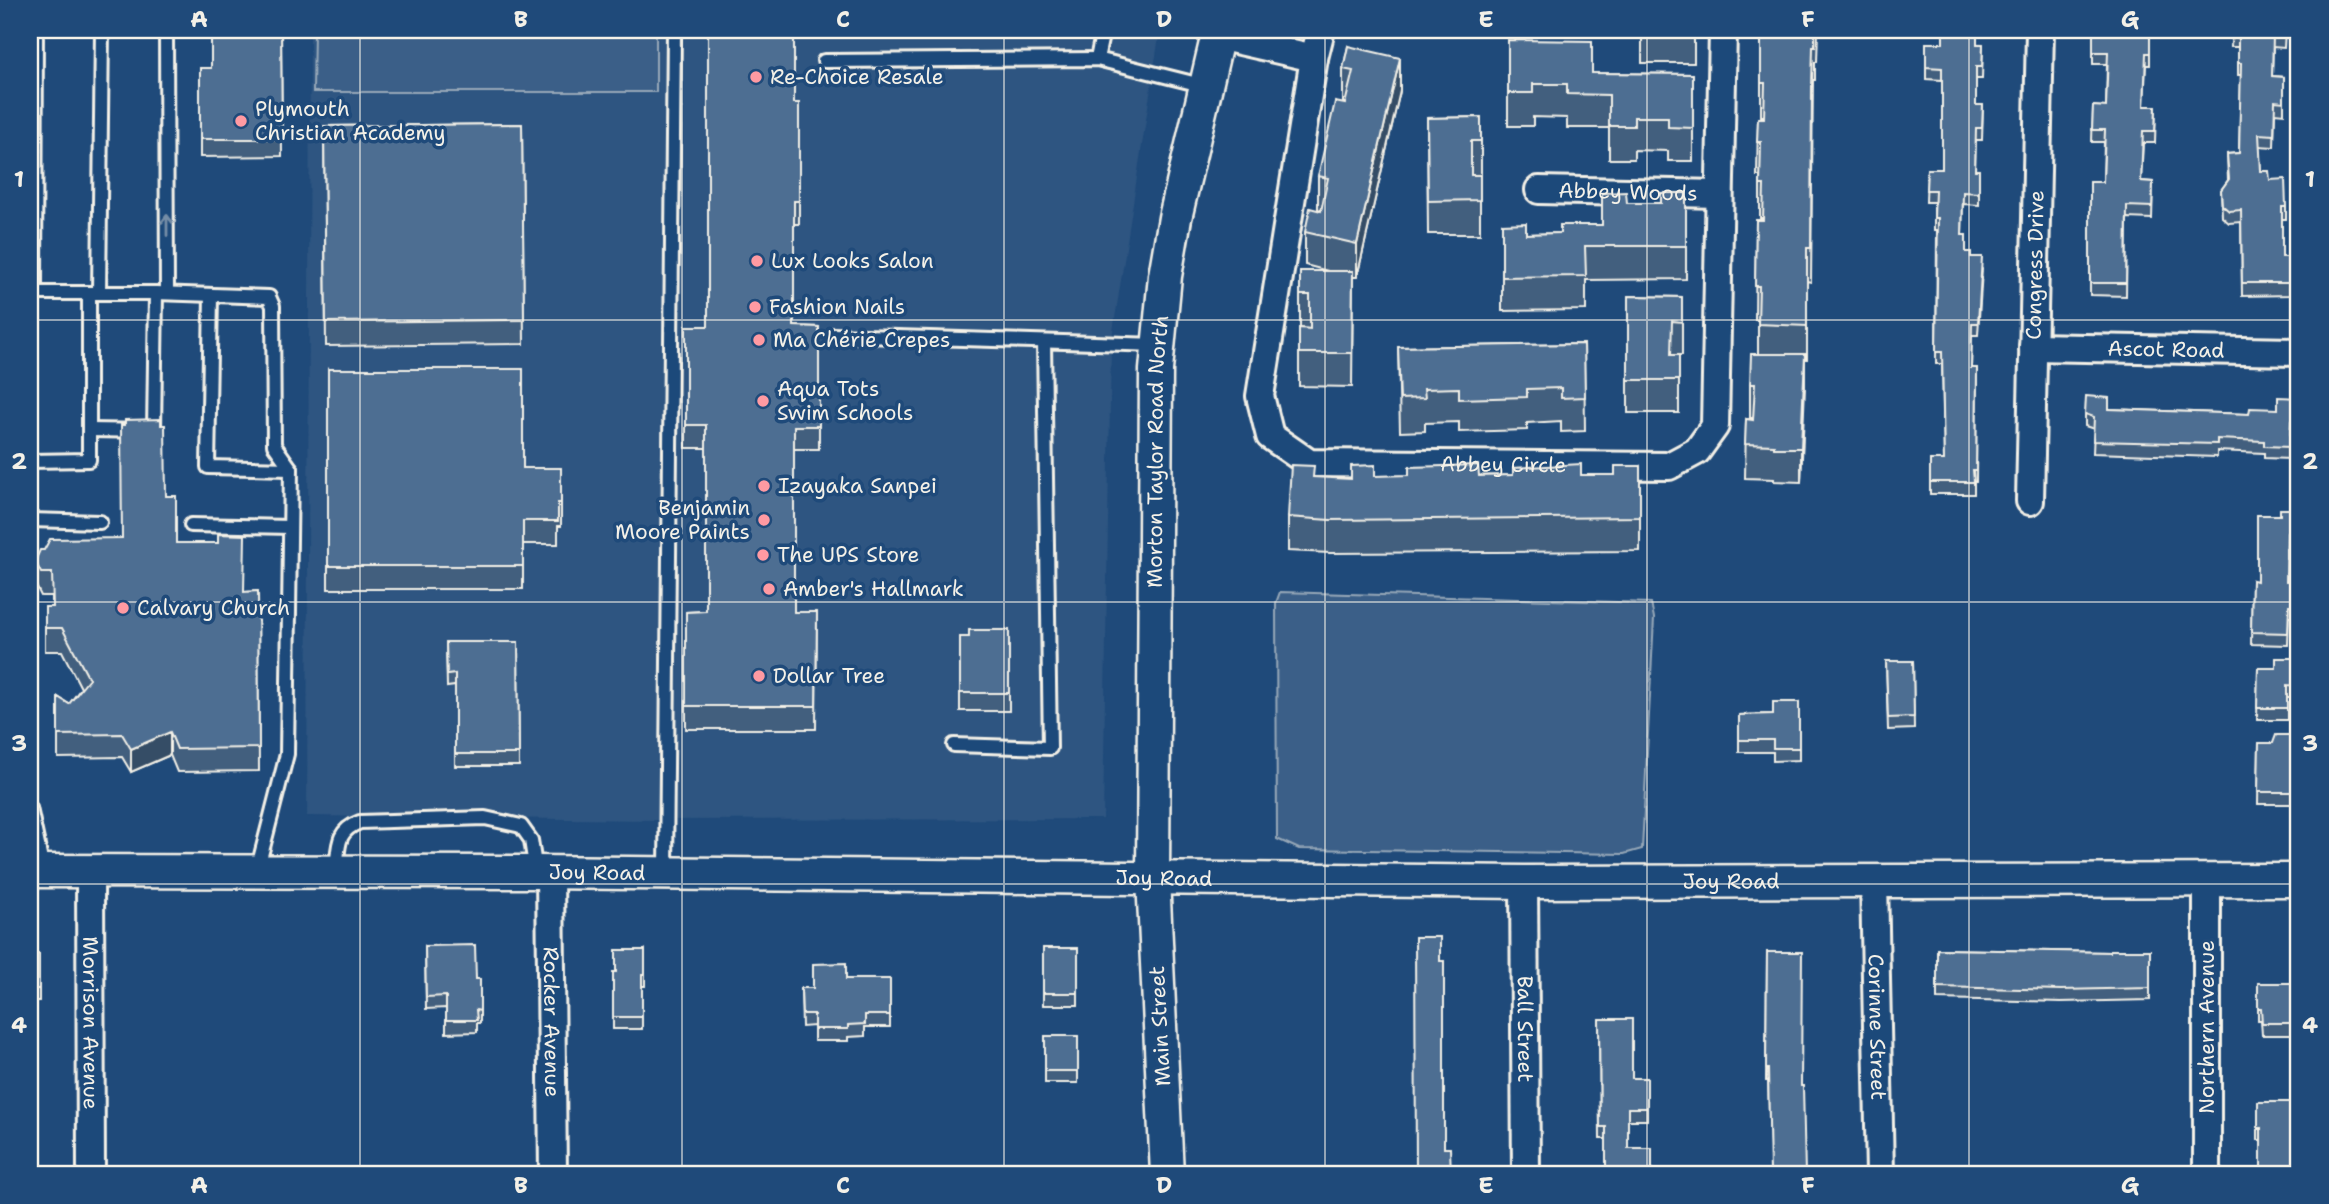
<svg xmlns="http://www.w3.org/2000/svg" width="2329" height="1204" font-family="'Shantell Sans',sans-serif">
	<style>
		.built { fill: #2d5581 }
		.green { fill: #3a5f88; stroke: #97a8b8; stroke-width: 2 }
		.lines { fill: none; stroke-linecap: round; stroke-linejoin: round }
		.service-casing { stroke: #f4f1e8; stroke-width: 18 }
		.minor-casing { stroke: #f4f1e8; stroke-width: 32 }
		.tertiary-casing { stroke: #f4f1e8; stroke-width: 37 }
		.service { stroke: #1f4a7a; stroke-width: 12 }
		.minor { stroke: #1f4a7a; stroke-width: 26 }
		.tertiary { stroke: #1f4a7a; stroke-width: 32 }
		.wall { fill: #425f7e; stroke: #f4f1e8; stroke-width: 2 }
		.shaded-wall { fill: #364d66; stroke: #f4f1e8; stroke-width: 2 }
		.building { fill: #4d6e92; stroke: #f4f1e8; stroke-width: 2 }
		.oneway { stroke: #748da6 }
		.grid { fill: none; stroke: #f4f1e8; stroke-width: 2; stroke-opacity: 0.55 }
		.poi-dot { fill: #ff9aa2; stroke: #1f4a7a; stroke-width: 2.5 }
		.labels { text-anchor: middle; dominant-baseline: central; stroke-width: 7; stroke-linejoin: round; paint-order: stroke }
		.poi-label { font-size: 21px; fill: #f4f1e8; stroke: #1f4a7a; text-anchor: start }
		.street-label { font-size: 21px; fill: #f4f1e8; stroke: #1f4a7a }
		.neatline { fill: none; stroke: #f4f1e8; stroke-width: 2.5 }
		.grid-label { font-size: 23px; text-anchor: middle; font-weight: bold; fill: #f4f1e8 }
	</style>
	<rect width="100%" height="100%" fill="#1f4a7a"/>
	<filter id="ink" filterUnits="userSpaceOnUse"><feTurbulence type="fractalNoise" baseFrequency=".0143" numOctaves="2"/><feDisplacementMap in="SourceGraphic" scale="14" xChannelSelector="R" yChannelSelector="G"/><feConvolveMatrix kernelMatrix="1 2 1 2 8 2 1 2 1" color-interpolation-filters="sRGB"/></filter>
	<g filter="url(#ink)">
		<!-- built -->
		<polygon class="built" points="310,30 1160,30 1111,344 1103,819 655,820 307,816"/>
		<!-- green -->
		<g class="green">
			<polygon points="314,30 656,30 656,92 313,92"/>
			<polygon points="1280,592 1651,603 1654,618 1642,849 1624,854 1299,849 1277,839 1276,603"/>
		</g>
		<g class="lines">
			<defs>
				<g id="service">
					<polyline points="166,30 167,293"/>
					<polyline points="1097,59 1103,30"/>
					<polyline points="824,61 1097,59 1205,86"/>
					<polyline points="35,293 156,293 269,297 273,306 274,445 291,469 287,754 257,871"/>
					<polyline points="99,293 102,30"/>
					<polyline points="211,295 208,467 291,469"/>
					<polyline points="30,305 35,293 36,30"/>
					<polyline points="834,335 1158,345"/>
					<polyline points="89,430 154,431 156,293"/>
					<polyline points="30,461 89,460 89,293"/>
					<polyline points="30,520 100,522"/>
					<polyline points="191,525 290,527"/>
					<polyline points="954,745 1050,748 1044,342"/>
					<polyline points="30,808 43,869"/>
					<path d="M336,871C339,848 335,831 360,822L485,818L521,826L531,840L536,872"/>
					<polyline points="666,873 674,30"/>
				</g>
				<g id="minor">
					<path id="s1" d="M1321,30L1314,58L1260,396L1270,436L1309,463L1669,466L1697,451L1715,426L1723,30"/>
					<polyline points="1218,36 1314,58"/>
					<path id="s2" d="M1539,190L1719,194"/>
					<path id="s3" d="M2033,347L2299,352"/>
					<path id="s4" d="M2030,501L2040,30"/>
					<path id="s5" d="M90,871L91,1174"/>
					<path id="s6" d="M550,872L553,1174"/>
					<path id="s7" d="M1874,880L1880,1174"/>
					<path id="s8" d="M1524,882L1526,1174"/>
					<polyline points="2207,1174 2207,880"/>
				</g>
				<g id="tertiary">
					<path id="s9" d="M30,871L536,872L1524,882L2299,880"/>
					<path id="s10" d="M1167,1174L1153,878L1156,370L1165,276L1175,218L1219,30"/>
				</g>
			</defs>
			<!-- service casing -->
			<use href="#service" class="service-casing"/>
			<!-- minor casing -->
			<use href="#minor" class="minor-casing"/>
			<!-- tertiary casing -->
			<use href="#tertiary" class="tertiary-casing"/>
			<!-- service -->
			<use href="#service" class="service"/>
			<!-- minor -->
			<use href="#minor" class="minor"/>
			<!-- tertiary -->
			<use href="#tertiary" class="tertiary"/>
		</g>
		<!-- wall -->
		<g class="wall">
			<polygon points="281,30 282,156 200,157 200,68 211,68"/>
			<polygon points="708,30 996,30 996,31 794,31 794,103 799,201 799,224 794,224 794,326 819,327 819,449 794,449 794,612 817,612 816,729 686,729 686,612 706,611 706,448 686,448 686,326 708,326"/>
			<rect x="1642" y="30" width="52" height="33"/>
			<polygon points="1761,30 1818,30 1817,62 1815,62 1815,80 1813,80 1811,282 1807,281 1807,359 1805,359 1801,482 1774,481 1774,479 1745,478 1746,419 1753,420 1753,418 1750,418 1750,384 1758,354 1758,320 1755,320 1756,220 1763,220 1763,218 1760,218 1760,176 1757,176 1758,118 1764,118 1764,116 1761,116"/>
			<polygon points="2093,30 2150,30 2150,65 2146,65 2144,106 2156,106 2155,143 2143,143 2141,181 2153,182 2152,219 2127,218 2126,296 2090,295 2090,182 2103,182 2104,142 2092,142 2093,106 2106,107 2107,64 2093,64"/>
			<polygon points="2232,30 2285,30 2284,48 2273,47 2272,76 2284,77 2284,114 2275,113 2274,147 2259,146 2261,171 2270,180 2286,207 2286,219 2282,219 2282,257 2289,257 2290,295 2242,296 2241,222 2229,223 2222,217 2221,190 2228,180 2227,154 2239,153 2241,75 2238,75 2238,47 2231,47"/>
			<polygon points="1508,40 1592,73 1693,74 1693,161 1668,161 1668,151 1634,150 1634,159 1609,159 1609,128 1567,128 1567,118 1533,117 1533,126 1508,126"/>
			<polygon points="1926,43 1983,44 1982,79 1976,79 1976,105 1983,105 1982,140 1976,140 1975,170 1979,170 1979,205 1963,204 1962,235 1966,252 1982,269 1978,335 1972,335 1971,368 1977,368 1976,482 1974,482 1974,494 1930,494 1930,460 1944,460 1942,364 1936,364 1937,230 1934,230 1934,202 1926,202 1927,169 1942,169 1942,80 1926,79"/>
			<polygon points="1348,46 1400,91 1357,277 1353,277 1352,387 1299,386 1299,328 1310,329 1300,328 1300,271 1328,271 1305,265 1305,232 1321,210 1318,209 1318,176 1345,103 1343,103 1343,69"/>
			<polygon points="1481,117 1481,175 1471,175 1480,175 1480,234 1428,234 1427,118"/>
			<polygon points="522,124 524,344 326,346 324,126"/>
			<polygon points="1686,193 1686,279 1586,280 1586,310 1502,311 1502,224 1526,234 1560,233 1602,225 1627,203 1661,203"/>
			<polygon points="1628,296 1682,297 1682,355 1672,355 1679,355 1679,413 1628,413"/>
			<polygon points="1584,344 1585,431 1561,432 1561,421 1527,423 1527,430 1459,432 1459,422 1425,423 1425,431 1400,432 1398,347"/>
			<polygon points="328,369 523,468 561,491 561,526 558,526 558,544 523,544 523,589 328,589"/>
			<polygon points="2299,398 2299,434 2291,433 2290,459 2264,458 2264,453 2217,451 2217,457 2093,453 2094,429 2085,426 2085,414 2109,409 2249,414 2278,409"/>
			<polygon points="1640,466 1640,551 1330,553 1288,551 1288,517 1314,477 1351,479 1375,476 1615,475"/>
			<polygon points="166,496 176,543 244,592 258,591 259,771 177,772 170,755 131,772 122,757 58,758 58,697 69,704 81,688 62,651 45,651 45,607 52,607 52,596 41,596 35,584 35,561 122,538"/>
			<polygon points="2299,509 2299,544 2287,544 2287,581 2299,581 2299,617 2289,617 2288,645 2251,644 2252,580 2257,581 2280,515"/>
			<polygon points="1009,630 1009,711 960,711 960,637 969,637"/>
			<polygon points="446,642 518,642 519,766 455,766 455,686 447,687"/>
			<polygon points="2299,658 2299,698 2287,698 2287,720 2257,720 2258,668 2276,668"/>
			<polygon points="1886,661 1913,661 1914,729 1888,730"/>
			<polygon points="1799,702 1799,760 1773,761 1773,752 1739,752 1739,715 1773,714"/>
			<polygon points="2299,735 2299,775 2294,775 2293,804 2258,804 2259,743 2273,743"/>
			<polygon points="425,946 476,979 480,979 480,1023 477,1023 477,1032 446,1033 446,1008 426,1009"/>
			<rect x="1043" y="948" width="35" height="57"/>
			<polygon points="1937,949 2110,952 2150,950 2150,1000 2061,1002 1937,999"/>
			<polygon points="645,950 645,986 642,986 642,1029 613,1029 613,972 616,972"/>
			<polygon points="1767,952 1770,1148 1768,1081 1766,1081"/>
			<rect x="30" y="954" width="9" height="47"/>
			<polygon points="890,979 890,1027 865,1027 865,1036 848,1037 848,1041 814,1041 814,1026 802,1027 801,988 813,988"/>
			<polygon points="2258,983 2299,983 2299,1035 2262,1035 2261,1020 2258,1020"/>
			<polygon points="1599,1019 1632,1078 1647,1078 1647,1120 1628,1120 1628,1148 1606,1139 1600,1139"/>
			<rect x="1045" y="1036" width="33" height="47"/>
			<polygon points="2258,1102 2299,1102 2261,1140 2258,1140"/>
		</g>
		<!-- shaded-wall -->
		<g class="shaded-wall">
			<polygon points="1400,58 1400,91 1357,277 1357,244"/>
			<polygon points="1805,354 1805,387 1801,482 1801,448"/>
			<polygon points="170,732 170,755 131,772 131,749"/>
		</g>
		<!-- building -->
		<g class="building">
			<polygon points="211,30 281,30 282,139 200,139 200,68 211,68"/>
			<polygon points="708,30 794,30 794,103 799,103 799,201 794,201 794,326 819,327 819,426 794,426 794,612 817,612 816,706 686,706 686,612 706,611 706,425 686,425 686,326 708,326"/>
			<polygon points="1761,30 1815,30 1815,46 1813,46 1812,86 1811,248 1807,248 1807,326 1758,324 1759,286 1755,286 1756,220 1763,220 1764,185 1760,185 1761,142 1757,142 1758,118 1764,118 1765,83 1761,83"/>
			<polygon points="1943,30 1977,30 1977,44 1983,44 1982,67 1976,67 1976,105 1983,105 1982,128 1976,128 1975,170 1979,170 1979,193 1963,192 1962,235 1966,235 1966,252 1971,252 1971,257 1982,257 1978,323 1972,323 1971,368 1977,368 1976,470 1973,470 1974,482 1930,482 1930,460 1944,460 1942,352 1936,352 1938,218 1934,218 1935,190 1926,190 1927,169 1942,169 1942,68 1926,67 1926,43 1943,43"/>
			<polygon points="2093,30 2150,30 2150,53 2146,53 2144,106 2156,106 2155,131 2143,131 2141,181 2153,182 2152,207 2127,206 2126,283 2090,283 2090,182 2103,182 2105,130 2092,130 2093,106 2106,107 2108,52 2093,52"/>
			<polygon points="2232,30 2284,30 2284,36 2273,35 2272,76 2284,77 2284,102 2275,101 2274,135 2259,134 2261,171 2269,171 2270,180 2285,179 2286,207 2282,207 2282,257 2289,257 2290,283 2242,283 2241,210 2229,211 2222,205 2221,190 2229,179 2227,154 2239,153 2241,63 2238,63 2238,35 2231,35"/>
			<polygon points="1508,40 1592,41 1592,73 1693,74 1693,128 1668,127 1668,117 1634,117 1634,126 1609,126 1609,95 1567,94 1567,84 1533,84 1533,93 1508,93"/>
			<polygon points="1348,46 1400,58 1357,244 1305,232 1310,208 1321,211 1328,178 1318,176 1335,102 1345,104 1353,71 1343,69"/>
			<polygon points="1481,117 1481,141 1471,141 1471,175 1480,175 1480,200 1428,201 1427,118"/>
			<polygon points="522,124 524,320 326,322 324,126"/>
			<polygon points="1626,192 1627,203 1661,203 1661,193 1686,193 1686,246 1585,246 1586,276 1502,277 1502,224 1526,223 1526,234 1560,233 1560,225 1602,225 1602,193"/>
			<polygon points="1300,271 1353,271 1352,353 1299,353 1299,328 1310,329 1310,295 1300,295"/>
			<polygon points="1628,296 1682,297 1682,322 1672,321 1671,355 1679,355 1679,380 1628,380"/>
			<polygon points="1584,344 1585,397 1561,398 1561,388 1527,389 1527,397 1459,399 1459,388 1424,389 1425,398 1400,399 1398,347"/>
			<polygon points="1751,354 1805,354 1801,448 1774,448 1774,445 1745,444 1746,419 1753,420 1755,384 1750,384"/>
			<polygon points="328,369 523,369 523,468 561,468 561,503 558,503 558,521 523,521 523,566 328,566"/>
			<polygon points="2086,396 2109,398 2109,409 2249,414 2250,408 2278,409 2278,397 2299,398 2299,422 2291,421 2290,447 2264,446 2264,441 2217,439 2217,444 2093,441 2094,417 2085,414"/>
			<polygon points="161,419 161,425 165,425 166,496 176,496 176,543 218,543 218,534 245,535 244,592 258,591 259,748 177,749 170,732 131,749 122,734 58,735 58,697 69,704 89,679 62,628 45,628 45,607 53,607 52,573 41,573 35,561 40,550 44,550 50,539 122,538 121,425 125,425 125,420"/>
			<polygon points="1581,464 1581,475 1615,475 1615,466 1640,466 1640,517 1330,520 1288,517 1291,465 1314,466 1313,477 1351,479 1351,466 1375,465 1375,476 1409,475 1409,467 1478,465 1479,476 1513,475 1513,468"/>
			<polygon points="2280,509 2299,509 2299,532 2287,532 2286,581 2299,581 2299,605 2289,605 2288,633 2251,632 2252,580 2257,581 2257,515 2280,515"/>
			<polygon points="969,630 1009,630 1009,693 960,693 960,637 969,637"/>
			<polygon points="446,642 518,642 519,754 455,754 455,674 447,675"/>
			<polygon points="2276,658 2299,658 2299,686 2287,685 2287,708 2257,708 2258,668 2276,668"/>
			<polygon points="1886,661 1913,661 1914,717 1888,718"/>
			<polygon points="1773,702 1799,702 1799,748 1773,748 1773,740 1739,740 1739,715 1773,714"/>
			<polygon points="2276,735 2299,735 2299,763 2294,763 2293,792 2258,792 2259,743 2273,743"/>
			<polygon points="1415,937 1440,937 1440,961 1444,961 1444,1148 1450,1148 1451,1174 1416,1174"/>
			<polygon points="475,945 476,979 480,979 480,1011 476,1010 477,1020 446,1020 446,996 426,997 425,946"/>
			<rect x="1043" y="948" width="35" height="45"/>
			<polygon points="1937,949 2110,952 2110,950 2150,950 2150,988 2061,990 1937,987"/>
			<polygon points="616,950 645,950 645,974 642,974 642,1017 613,1017 613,972 616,972"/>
			<polygon points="1767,952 1802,952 1801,1086 1803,1086 1805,1174 1770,1174 1768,1069 1766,1069"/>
			<rect x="30" y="954" width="9" height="35"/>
			<polygon points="846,963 846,979 890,979 890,1015 865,1015 865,1024 848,1025 848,1029 814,1029 814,1014 802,1014 801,988 813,988 813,964"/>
			<polygon points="2258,983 2299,983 2299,1023 2262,1023 2261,1008 2258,1008"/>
			<polygon points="1599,1019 1632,1019 1632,1078 1647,1078 1647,1108 1628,1108 1628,1148 1652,1148 1652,1174 1606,1174 1606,1127 1600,1127"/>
			<rect x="1045" y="1036" width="33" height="35"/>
			<polygon points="2258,1102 2299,1102 2299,1174 2261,1174 2261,1128 2258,1128"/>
		</g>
		<!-- one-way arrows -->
		<defs><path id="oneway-shaft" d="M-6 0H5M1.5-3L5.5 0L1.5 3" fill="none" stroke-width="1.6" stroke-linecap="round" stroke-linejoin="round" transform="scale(1.75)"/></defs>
		<use class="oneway" href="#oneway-shaft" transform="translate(167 225) rotate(-90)"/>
	</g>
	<!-- grid -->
	<path class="grid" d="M360,30V1174M682,30V1174M1004,30V1174M1325,30V1174M1647,30V1174M1969,30V1174M30,320H2299M30,602H2299M30,884H2299"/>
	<!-- markers -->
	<g class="poi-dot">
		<circle cx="756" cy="77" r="7"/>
		<circle cx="241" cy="121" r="7"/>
		<circle cx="757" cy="261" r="7"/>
		<circle cx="755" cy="307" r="7"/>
		<circle cx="759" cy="340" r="7"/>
		<circle cx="763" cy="401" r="7"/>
		<circle cx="764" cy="486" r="7"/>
		<circle cx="764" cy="520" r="7"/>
		<circle cx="763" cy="555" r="7"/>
		<circle cx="769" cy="589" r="7"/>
		<circle cx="123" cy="608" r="7"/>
		<circle cx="759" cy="676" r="7"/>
	</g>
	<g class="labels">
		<!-- poi labels -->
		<g class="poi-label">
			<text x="770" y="77">Re-Choice Resale</text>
			<text x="255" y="109">Plymouth<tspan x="255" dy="24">Christian Academy</tspan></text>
			<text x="771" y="261">Lux Looks Salon</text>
			<text x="769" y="307">Fashion Nails</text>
			<text x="773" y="340">Ma Chérie Crepes</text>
			<text x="777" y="389">Aqua Tots<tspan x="777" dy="24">Swim Schools</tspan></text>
			<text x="778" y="486">Izayaka Sanpei</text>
			<text x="750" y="508" text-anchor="end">Benjamin<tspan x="750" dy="24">Moore Paints</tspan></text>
			<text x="777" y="555">The UPS Store</text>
			<text x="783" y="589">Amber's Hallmark</text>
			<text x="137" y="608">Calvary Church</text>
			<text x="773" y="676">Dollar Tree</text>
		</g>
		<!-- street labels -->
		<g class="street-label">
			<text stroke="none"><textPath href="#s2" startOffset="89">Abbey Woods</textPath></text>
			<text stroke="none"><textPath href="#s4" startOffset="236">Congress Drive</textPath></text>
			<text stroke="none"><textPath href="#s3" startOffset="133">Ascot Road</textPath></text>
			<text stroke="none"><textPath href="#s10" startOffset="723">Morton Taylor Road North</textPath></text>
			<text stroke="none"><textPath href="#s1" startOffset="654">Abbey Circle</textPath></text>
			<text stroke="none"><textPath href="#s9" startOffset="567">Joy Road</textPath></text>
			<text stroke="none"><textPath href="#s9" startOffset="1134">Joy Road</textPath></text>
			<text stroke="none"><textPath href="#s9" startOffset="1701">Joy Road</textPath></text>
			<text stroke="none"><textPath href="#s5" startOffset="152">Morrison Avenue</textPath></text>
			<text stroke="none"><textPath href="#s6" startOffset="150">Rocker Avenue</textPath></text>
			<text transform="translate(1160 1026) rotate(-93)">Main Street</text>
			<text stroke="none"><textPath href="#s7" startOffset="147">Corinne Street</textPath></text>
			<text transform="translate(2207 1027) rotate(-90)">Northern Avenue</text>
			<text stroke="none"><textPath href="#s8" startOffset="147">Ball Street</textPath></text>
		</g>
	</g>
	<!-- margin -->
	<rect width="2329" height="1204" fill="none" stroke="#1f4a7a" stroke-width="77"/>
	<rect x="38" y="38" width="2252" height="1128" class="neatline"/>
	<g class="grid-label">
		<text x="199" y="27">A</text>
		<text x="521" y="27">B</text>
		<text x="843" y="27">C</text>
		<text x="1164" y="27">D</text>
		<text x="1486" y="27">E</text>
		<text x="1808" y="27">F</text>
		<text x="2130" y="27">G</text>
		<text x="19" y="187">1</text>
		<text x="2310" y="187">1</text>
		<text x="19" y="469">2</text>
		<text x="2310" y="469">2</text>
		<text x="19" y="751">3</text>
		<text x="2310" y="751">3</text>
		<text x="19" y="1033">4</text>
		<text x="2310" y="1033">4</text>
		<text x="199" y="1193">A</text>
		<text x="521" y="1193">B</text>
		<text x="843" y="1193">C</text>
		<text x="1164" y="1193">D</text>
		<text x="1486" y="1193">E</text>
		<text x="1808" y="1193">F</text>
		<text x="2130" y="1193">G</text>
	</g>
</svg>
